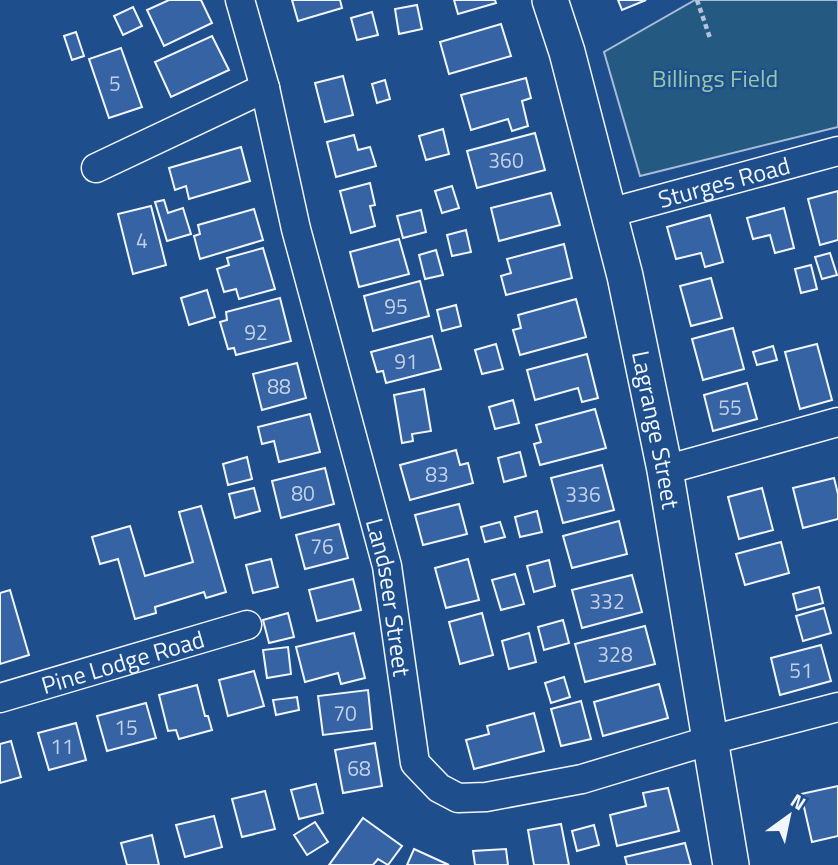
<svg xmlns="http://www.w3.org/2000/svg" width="838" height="865" font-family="'Titillium Web',sans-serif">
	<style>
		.green { fill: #245a82; stroke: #a8bbd7; stroke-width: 2 }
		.building { fill: #3563a3; stroke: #f2f6ff; stroke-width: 2 }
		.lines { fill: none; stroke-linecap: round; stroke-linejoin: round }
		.minor-casing { stroke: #f2f6ff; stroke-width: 31 }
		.major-casing { stroke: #f2f6ff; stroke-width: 38 }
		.path { stroke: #b3c4dc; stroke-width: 4.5; stroke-dasharray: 5 3.5; stroke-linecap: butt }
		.minor { stroke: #1f4e8c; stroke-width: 28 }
		.major { stroke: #1f4e8c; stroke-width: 35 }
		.labels { text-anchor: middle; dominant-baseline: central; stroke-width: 5; stroke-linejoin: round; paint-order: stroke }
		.number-label { font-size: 21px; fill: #c3d1e8 }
		.park-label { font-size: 24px; fill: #97c8a6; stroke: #1f4e8c }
		.street-label { font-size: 24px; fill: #f2f6ff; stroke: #1f4e8c }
	</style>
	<rect width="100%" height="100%" fill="#1f4e8c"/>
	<!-- green -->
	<polygon class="green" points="695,0 838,0 838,127 640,176 604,52"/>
	<!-- building -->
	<g class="building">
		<polygon points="169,0 201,0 212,23 164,46 147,10"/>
		<polygon points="292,0 340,0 342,8 298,21"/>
		<polygon points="454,0 495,0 496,3 458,14"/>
		<polygon points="618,0 646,0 622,10"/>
		<polygon points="417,5 422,29 399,34 395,9"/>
		<polygon points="133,7 142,26 123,35 114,16"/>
		<polygon points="372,12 378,35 357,40 351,18"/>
		<polygon points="501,24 511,56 449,74 440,42"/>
		<polygon points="76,32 84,56 72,60 64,36"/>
		<polygon points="212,36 229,70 171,97 155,62"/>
		<polygon points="121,48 142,107 109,118 89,59"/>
		<polygon points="343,76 353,115 325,122 315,83"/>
		<polygon points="526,78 531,98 522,101 528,126 512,131 508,119 471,130 461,95"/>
		<polygon points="385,80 390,99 377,103 372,84"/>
		<polygon points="443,129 449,154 426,160 419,136"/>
		<polygon points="535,133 545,170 477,188 467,151"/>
		<polygon points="354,135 358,150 370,147 376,166 336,177 327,142"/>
		<polygon points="241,147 250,181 189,199 186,186 175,190 169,168"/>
		<polygon points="370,183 375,205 370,206 375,226 351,233 340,191"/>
		<polygon points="452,186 459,208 442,213 435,191"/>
		<polygon points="838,191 838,240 820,245 808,199"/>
		<polygon points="551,193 560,225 499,241 491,208"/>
		<polygon points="164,200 168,213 183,208 191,234 167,241 155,202"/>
		<polygon points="151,206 166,265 133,274 118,214"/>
		<polygon points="784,208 794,248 775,253 770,235 753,239 747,218"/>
		<polygon points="254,209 263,240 200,259 194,236 200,234 198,225"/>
		<polygon points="421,210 426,232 403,238 397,216"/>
		<polygon points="710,215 723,262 705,267 701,253 676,259 667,227"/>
		<polygon points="466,230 471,252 452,256 447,235"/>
		<polygon points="399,239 409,274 359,287 350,252"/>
		<polygon points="564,244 572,278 506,295 501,276 511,273 507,259"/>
		<polygon points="263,248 275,289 239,299 236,289 224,292 217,269 229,265 227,258"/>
		<polygon points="436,250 443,275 425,279 419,255"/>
		<polygon points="830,253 837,275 822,279 815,257"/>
		<polygon points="811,265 817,289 801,293 795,269"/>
		<polygon points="711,278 722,318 691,326 680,286"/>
		<polygon points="420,281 429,316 373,331 364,296"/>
		<polygon points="207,290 215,317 189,325 181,298"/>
		<polygon points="280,298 291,341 236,355 234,348 228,349 220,322 227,320 226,312"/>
		<polygon points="576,299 586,337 520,355 513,330 521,328 518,315"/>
		<polygon points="456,305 461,326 442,331 437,310"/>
		<polygon points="733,328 744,369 703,380 692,339"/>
		<polygon points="432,336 441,369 386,383 383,371 377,372 371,352"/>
		<polygon points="496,344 503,369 482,374 475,350"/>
		<polygon points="817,344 832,400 800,409 785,352"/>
		<polygon points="773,346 777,360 757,365 753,352"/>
		<polygon points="587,354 598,398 582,402 578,388 535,400 527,370"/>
		<polygon points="297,363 306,398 262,410 253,374"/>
		<polygon points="747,383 757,419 713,431 704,395"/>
		<polygon points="424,389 431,431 412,434 413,441 402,443 394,395"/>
		<polygon points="513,400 519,423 495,429 489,407"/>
		<polygon points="595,409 606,448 540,465 534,444 541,442 536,425"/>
		<polygon points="310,414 320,452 279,462 274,441 262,444 258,427"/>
		<polygon points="456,450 460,465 468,463 473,483 410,500 400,465"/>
		<polygon points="520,452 526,476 504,482 498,458"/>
		<polygon points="247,457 252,479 228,485 223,464"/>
		<polygon points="602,465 614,510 563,523 551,478"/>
		<polygon points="325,468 334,504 281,518 272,481"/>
		<polygon points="834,478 838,494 838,519 803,528 793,488"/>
		<polygon points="254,488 260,511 235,518 229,494"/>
		<polygon points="762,488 773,530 739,539 728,497"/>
		<polygon points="459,504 467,534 423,545 415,515"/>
		<polygon points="201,506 226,592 206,598 204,592 155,607 156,613 135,619 118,559 100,564 92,537 130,526 145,576 193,562 179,512"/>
		<polygon points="537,511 542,532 520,537 515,517"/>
		<polygon points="619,521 627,554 572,568 563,536"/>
		<polygon points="500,522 505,537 485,542 481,527"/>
		<polygon points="339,524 348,558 305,569 296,535"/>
		<polygon points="781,542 789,573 745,585 736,554"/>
		<polygon points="271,559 278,587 253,593 246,565"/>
		<polygon points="468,559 479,600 446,608 435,568"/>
		<polygon points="549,560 555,586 534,592 527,566"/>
		<polygon points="515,574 524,604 501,610 492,580"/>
		<polygon points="632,575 642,612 582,628 572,590"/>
		<polygon points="353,579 361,610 317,621 309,590"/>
		<polygon points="819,587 823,603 797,610 793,594"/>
		<polygon points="10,590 29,655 0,664 0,593"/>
		<polygon points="824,608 831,633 803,641 796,616"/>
		<polygon points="288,613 294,637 269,643 263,620"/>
		<polygon points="482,613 493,655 460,664 449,622"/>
		<polygon points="563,620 569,643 544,650 538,627"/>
		<polygon points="645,626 655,664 585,682 575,644"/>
		<polygon points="354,633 365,678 341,684 338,673 305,682 296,647"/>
		<polygon points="529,633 536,662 509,669 502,641"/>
		<polygon points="821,645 831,681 780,695 771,658"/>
		<polygon points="288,647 291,674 267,678 263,650"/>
		<polygon points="254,671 264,706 228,716 219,680"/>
		<polygon points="564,677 570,697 551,703 545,683"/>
		<polygon points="659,684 668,718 603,736 594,702"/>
		<polygon points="197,685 205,716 208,716 212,730 179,739 176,730 168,731 159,695"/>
		<polygon points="368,690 372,729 323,735 318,696"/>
		<polygon points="297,697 299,710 276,715 273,700"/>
		<polygon points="581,701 591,739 561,746 551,709"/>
		<polygon points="146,703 156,738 107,751 97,716"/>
		<polygon points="534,713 544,751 474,769 466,740 489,734 487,726"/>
		<polygon points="76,723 86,760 49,770 38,733"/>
		<polygon points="11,741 21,777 0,783 0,744"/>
		<polygon points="375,743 382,786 343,793 335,750"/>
		<polygon points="316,784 323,813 299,819 291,790"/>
		<polygon points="838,786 838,836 812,842 801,794"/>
		<polygon points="668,788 679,831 617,846 610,815 646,806 643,793"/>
		<polygon points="265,791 275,829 242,837 232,799"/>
		<polygon points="214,816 222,847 185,857 176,825"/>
		<polygon points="363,818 402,846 388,865 378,859 373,865 329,865"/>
		<polygon points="315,822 328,842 307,855 294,835"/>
		<polygon points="561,824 569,865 534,865 528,830"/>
		<polygon points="594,825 599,845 577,851 572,831"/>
		<polygon points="152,835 159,865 127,865 121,843"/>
		<polygon points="685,843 691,865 627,865 625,857"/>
		<polygon points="414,849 449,865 407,865"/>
		<polygon points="506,849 508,865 475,865 473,851"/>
	</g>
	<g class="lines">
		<defs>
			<g id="minor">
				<path id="s1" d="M240,0L265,88L296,229L387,566L415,763L439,788L458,798L486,797L582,779L711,740L838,707"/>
				<polyline points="96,168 265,88"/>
				<path id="s2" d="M609,213L838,151"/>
				<polyline points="665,470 838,422"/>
				<path id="s3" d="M0,698L247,625"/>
			</g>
			<g id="major">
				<path id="s4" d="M550,0L567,52L625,276L665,470L731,865"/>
			</g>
		</defs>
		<!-- minor casing -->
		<use href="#minor" class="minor-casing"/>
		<!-- major casing -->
		<use href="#major" class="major-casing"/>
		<!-- path -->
		<polyline class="path" points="697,0 710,38"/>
		<!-- minor -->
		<use href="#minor" class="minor"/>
		<!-- major -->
		<use href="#major" class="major"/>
	</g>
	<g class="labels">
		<!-- number labels -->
		<g class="number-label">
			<text x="115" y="83">5</text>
			<text x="506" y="160">360</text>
			<text x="142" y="240">4</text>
			<text x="396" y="306">95</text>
			<text x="256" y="332">92</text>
			<text x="406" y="361">91</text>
			<text x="279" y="386">88</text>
			<text x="730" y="407">55</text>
			<text x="437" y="474">83</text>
			<text x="303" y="493">80</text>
			<text x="583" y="494">336</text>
			<text x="322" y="546">76</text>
			<text x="607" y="601">332</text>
			<text x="615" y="654">328</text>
			<text x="801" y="670">51</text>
			<text x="345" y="713">70</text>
			<text x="126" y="727">15</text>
			<text x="62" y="746">11</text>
			<text x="359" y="768">68</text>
		</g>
		<!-- park labels -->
		<g class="park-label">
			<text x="715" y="78">Billings Field</text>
		</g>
		<!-- street labels -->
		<g class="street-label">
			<text stroke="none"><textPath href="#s2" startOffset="119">Sturges Road</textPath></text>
			<text stroke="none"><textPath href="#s4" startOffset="443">Lagrange Street</textPath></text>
			<text stroke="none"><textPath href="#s1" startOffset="616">Landseer Street</textPath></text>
			<text stroke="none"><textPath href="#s3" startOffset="128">Pine Lodge Road</textPath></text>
		</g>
	</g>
	<!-- north arrow -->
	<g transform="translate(789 816) rotate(33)" stroke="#1f4e8c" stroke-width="5" paint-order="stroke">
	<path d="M0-5L12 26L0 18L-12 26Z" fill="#f2f6ff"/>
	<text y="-10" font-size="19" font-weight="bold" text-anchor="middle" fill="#f2f6ff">N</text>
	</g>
</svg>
